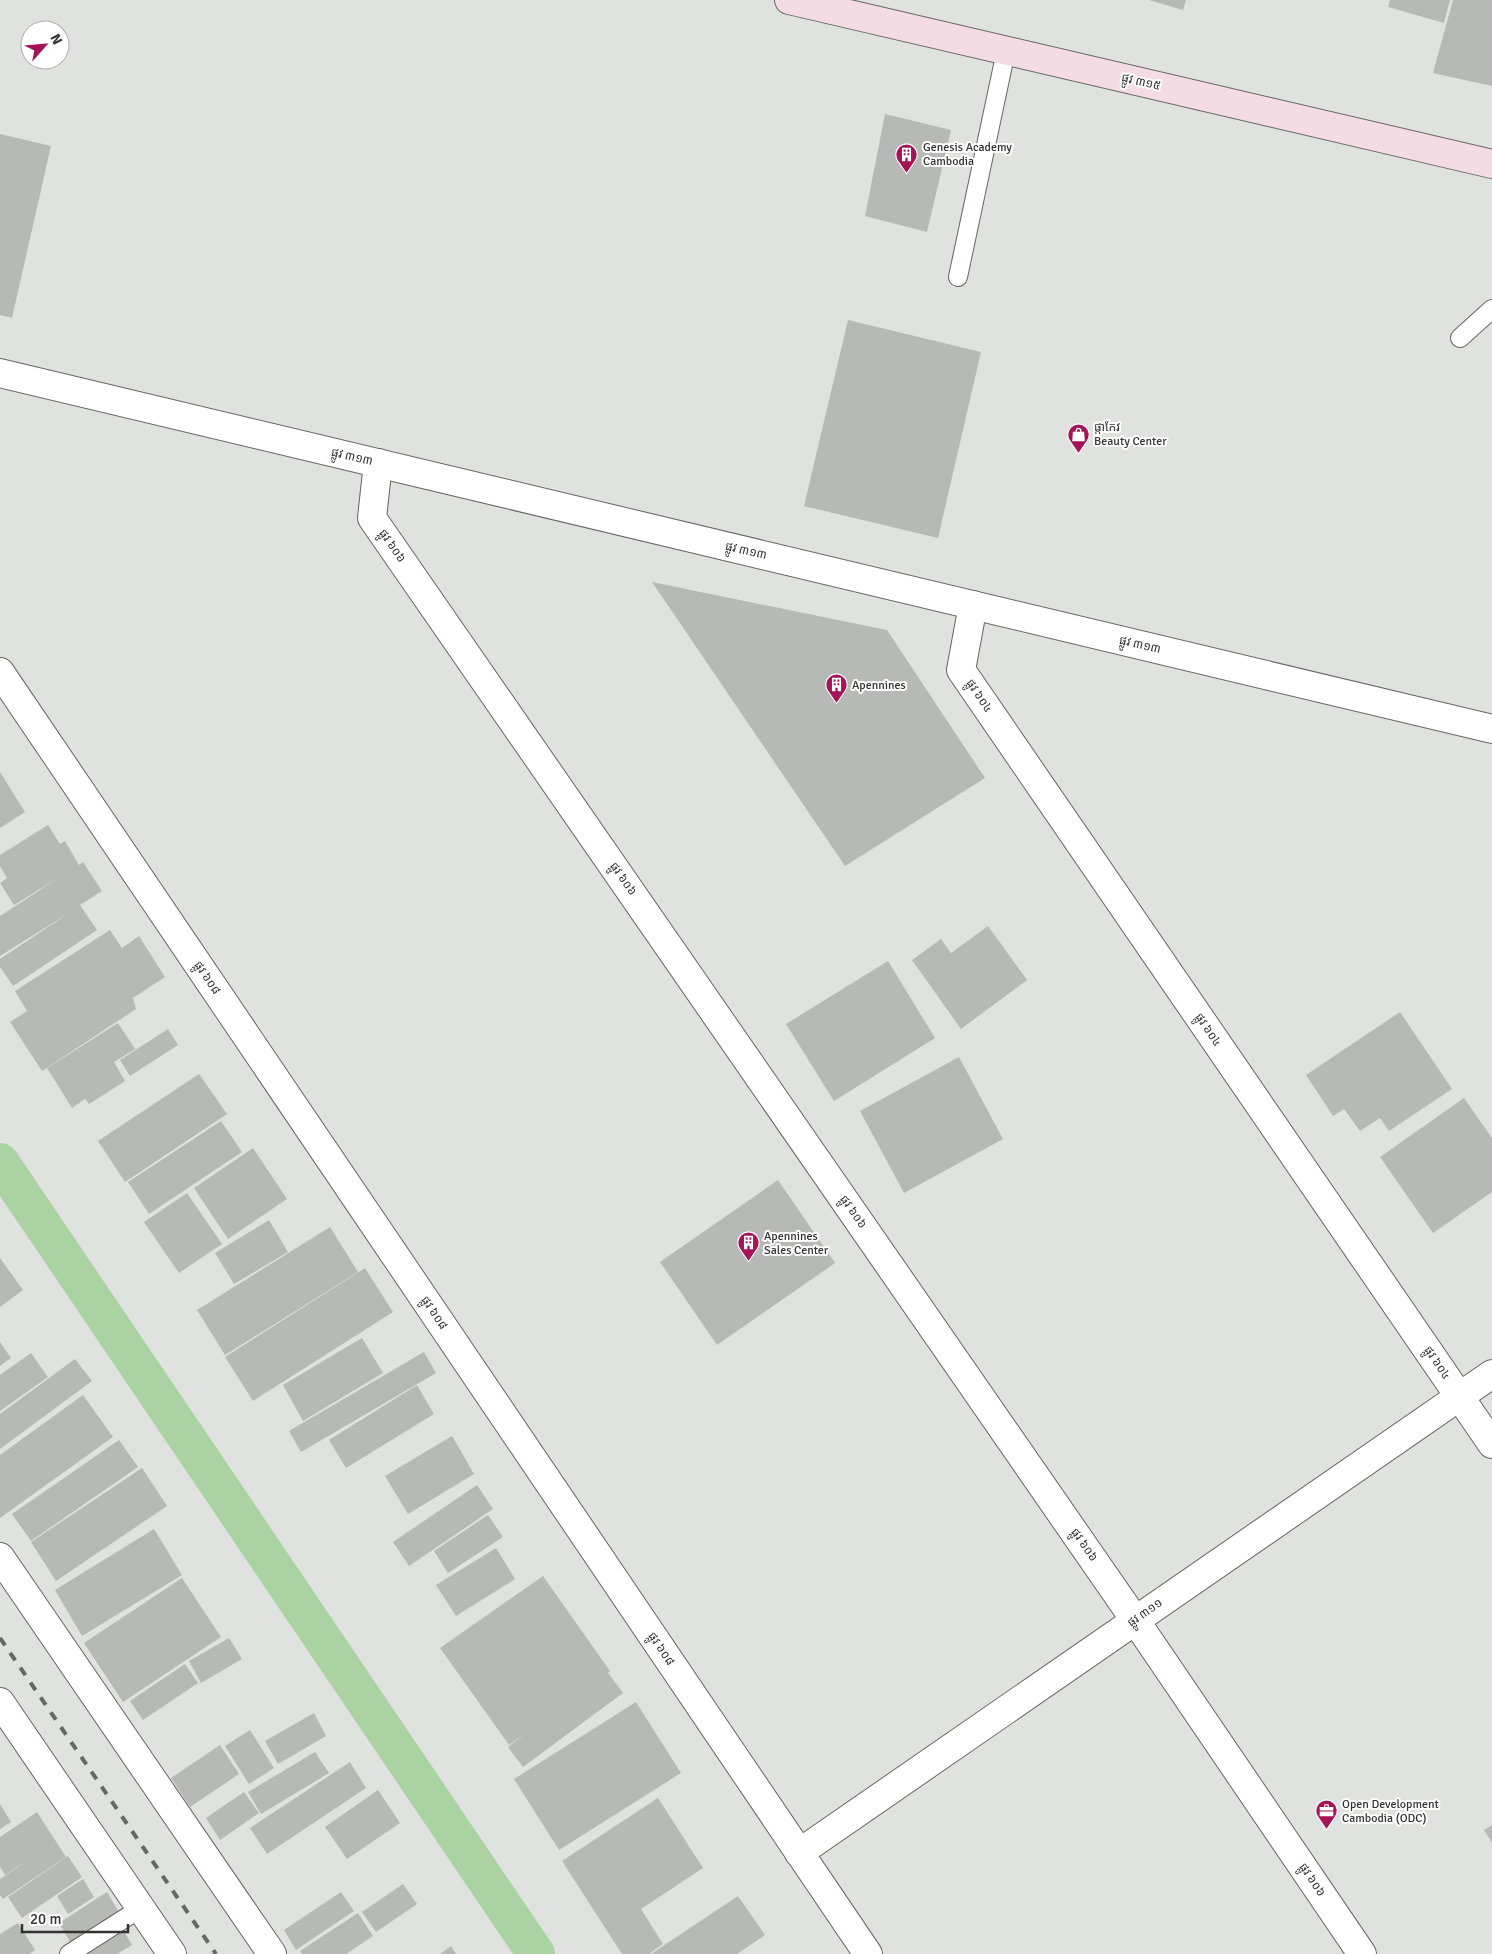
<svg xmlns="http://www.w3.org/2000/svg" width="1492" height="1954" font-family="Signika,'Noto Sans Khmer',sans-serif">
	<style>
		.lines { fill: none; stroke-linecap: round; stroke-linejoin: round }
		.canal { stroke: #abd2a3; stroke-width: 38 }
		.building { fill: #b7b9b6 }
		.lane-casing { stroke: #646664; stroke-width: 20 }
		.street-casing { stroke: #646664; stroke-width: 30 }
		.secondary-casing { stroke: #646664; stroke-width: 30 }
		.lane { stroke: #fff; stroke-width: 18 }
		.street { stroke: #fff; stroke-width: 28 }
		.secondary { stroke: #f5dce4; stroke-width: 28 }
		.rail { stroke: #666766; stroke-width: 4; stroke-dasharray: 9 9; stroke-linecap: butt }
		.labels { text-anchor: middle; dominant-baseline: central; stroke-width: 4; stroke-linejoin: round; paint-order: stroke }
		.street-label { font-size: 12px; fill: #323332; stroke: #fff }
		.poi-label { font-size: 12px; fill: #323332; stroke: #fff; text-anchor: start }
	</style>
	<rect width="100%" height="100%" fill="#e0e2e0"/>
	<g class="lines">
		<!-- canal -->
		<polyline class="canal" points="0,1162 536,1954"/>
	</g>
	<!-- building -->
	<g class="building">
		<polygon points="1149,0 1186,0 1183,10"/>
		<polygon points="1390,0 1450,0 1444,23 1388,7"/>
		<polygon points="1453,0 1492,0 1492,86 1433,73"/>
		<polygon points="885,114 951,130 927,232 865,216"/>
		<polygon points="0,134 51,146 12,318 0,315"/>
		<polygon points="848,320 981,352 938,538 804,506"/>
		<polygon points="652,582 887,630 985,778 845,866"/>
		<polygon points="0,772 25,812 0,828"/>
		<polygon points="48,825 60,844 65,841 79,865 83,862 102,891 80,905 97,930 13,986 0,967 0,959 69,913 0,956 0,916 60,877 14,905 0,883 7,878 0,866 0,855"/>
		<polygon points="988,926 1027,980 961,1029 912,960 941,939 951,953"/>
		<polygon points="110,930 122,948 139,936 165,977 133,998 136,1009 42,1071 10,1022 27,1011 15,991"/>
		<polygon points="888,961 935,1038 834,1101 786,1024"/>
		<polygon points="1400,1012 1452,1089 1389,1131 1380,1118 1360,1131 1344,1109 1333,1116 1306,1075"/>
		<polygon points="118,1023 135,1049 114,1062 125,1081 89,1104 85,1099 72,1108 47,1068"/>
		<polygon points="168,1029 178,1045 130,1076 120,1060"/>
		<polygon points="959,1057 1003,1139 904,1193 860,1111"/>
		<polygon points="199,1074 227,1114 125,1182 98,1141"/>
		<polygon points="1464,1098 1492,1138 1492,1192 1433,1233 1380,1157"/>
		<polygon points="221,1121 242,1152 149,1214 128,1182"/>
		<polygon points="253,1148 287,1199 228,1239 194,1188"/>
		<polygon points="778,1180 835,1263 717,1345 660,1262"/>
		<polygon points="187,1193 222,1244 179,1273 144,1222"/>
		<polygon points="269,1220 288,1252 234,1284 215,1253"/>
		<polygon points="330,1227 358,1272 225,1355 197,1310"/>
		<polygon points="0,1258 23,1290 0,1307"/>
		<polygon points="365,1268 393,1312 253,1401 225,1357"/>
		<polygon points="362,1338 383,1373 303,1421 283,1385"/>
		<polygon points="0,1342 11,1358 0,1366"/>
		<polygon points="424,1352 436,1373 301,1452 289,1431"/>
		<polygon points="31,1353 48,1377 0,1411 0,1375"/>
		<polygon points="75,1359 92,1381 0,1449 0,1414"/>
		<polygon points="417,1385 434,1414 346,1468 329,1440"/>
		<polygon points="83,1395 113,1437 0,1518 0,1455"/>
		<polygon points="452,1436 474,1474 408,1514 385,1476"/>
		<polygon points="119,1440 138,1467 31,1541 12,1514"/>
		<polygon points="142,1468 167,1506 56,1581 31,1542"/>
		<polygon points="477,1485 493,1509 409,1566 393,1542"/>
		<polygon points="488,1515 503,1537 448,1573 434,1551"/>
		<polygon points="154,1529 182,1575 82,1636 55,1590"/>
		<polygon points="496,1548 515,1579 456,1616 436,1585"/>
		<polygon points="543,1576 610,1671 608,1673 623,1693 523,1767 508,1747 527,1732 509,1745 440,1648"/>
		<polygon points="182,1578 221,1637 123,1702 84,1643"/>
		<polygon points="229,1638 242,1659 201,1683 189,1661"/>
		<polygon points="185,1664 198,1683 143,1720 130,1701"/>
		<polygon points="636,1702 681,1773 559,1850 514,1779"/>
		<polygon points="314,1713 326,1736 278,1764 265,1741"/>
		<polygon points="250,1730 274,1768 249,1784 225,1746"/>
		<polygon points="220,1745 239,1774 190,1807 171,1778"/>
		<polygon points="315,1752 329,1773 261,1814 248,1792"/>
		<polygon points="350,1762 366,1788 267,1854 250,1828"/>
		<polygon points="378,1790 400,1823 347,1859 325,1827"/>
		<polygon points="244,1792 259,1813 220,1840 206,1818"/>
		<polygon points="658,1798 703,1868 641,1909 663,1944 649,1954 622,1954 562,1861"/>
		<polygon points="0,1804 11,1822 0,1829"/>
		<polygon points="37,1812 66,1857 3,1899 0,1895 0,1879 37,1854 5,1875 0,1867 0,1837"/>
		<polygon points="1492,1825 1492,1843 1484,1830"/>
		<polygon points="68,1856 82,1877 22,1918 8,1897"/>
		<polygon points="83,1879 94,1897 68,1914 57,1896"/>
		<polygon points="403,1884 417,1904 376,1932 362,1912"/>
		<polygon points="107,1892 120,1914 72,1945 59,1923"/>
		<polygon points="341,1892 354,1911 296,1950 284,1930"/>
		<polygon points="738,1896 765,1935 737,1954 651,1954"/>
		<polygon points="358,1913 373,1936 346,1954 302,1954 300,1951"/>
		<polygon points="18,1923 35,1950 29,1954 0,1954 0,1934"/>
		<polygon points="120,1925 132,1945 117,1954 72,1954"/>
		<polygon points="451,1946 456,1954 440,1954"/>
	</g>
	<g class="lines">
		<defs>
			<g id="lane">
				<polyline points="958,277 1006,51"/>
				<polyline points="1460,338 1492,309"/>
				<polyline points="69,1954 141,1908"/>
			</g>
			<g id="street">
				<polyline points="0,373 1492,729"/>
				<polyline points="378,463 372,518 1135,1620 1362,1954"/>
				<polyline points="973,605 961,670 1492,1444"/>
				<polyline points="0,672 868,1954"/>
				<polyline points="0,1557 272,1954"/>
				<polyline points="0,1702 172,1954"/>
				<polyline points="799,1853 1492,1374"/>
			</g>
			<polyline id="secondary" points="789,0 1492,164"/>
		</defs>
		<!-- lane casing -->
		<use href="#lane" class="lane-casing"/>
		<!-- street casing -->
		<use href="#street" class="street-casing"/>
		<!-- secondary casing -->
		<use href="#secondary" class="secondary-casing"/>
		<!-- lane -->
		<use href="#lane" class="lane"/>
		<!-- street -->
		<use href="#street" class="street"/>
		<!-- secondary -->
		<use href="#secondary" class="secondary"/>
		<!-- rail -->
		<polyline class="rail" points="0,1638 216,1954"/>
	</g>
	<!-- icons -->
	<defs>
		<symbol id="building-pin" viewBox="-11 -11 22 30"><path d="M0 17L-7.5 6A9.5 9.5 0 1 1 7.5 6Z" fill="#a41456" stroke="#fff"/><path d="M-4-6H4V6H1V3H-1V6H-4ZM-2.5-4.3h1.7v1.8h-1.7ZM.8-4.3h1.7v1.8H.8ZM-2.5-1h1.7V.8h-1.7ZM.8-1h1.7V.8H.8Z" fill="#fff"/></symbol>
		<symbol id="shop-pin" viewBox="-11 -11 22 30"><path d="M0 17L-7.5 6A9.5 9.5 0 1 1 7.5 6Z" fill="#a41456" stroke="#fff"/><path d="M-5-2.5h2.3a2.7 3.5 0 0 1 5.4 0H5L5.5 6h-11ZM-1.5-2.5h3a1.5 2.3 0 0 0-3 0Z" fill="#fff"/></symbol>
		<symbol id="office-pin" viewBox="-11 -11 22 30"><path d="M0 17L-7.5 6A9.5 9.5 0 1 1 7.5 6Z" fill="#a41456" stroke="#fff"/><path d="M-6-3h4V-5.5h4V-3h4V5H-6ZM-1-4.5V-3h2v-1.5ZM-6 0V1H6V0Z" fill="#fff"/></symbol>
	</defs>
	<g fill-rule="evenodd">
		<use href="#building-pin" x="894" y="142" width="25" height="34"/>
		<use href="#shop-pin" x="1066" y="422" width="25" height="34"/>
		<use href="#building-pin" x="824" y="672" width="25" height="34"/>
		<use href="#building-pin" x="736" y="1230" width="25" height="34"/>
		<use href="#office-pin" x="1314" y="1798" width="25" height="34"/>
	</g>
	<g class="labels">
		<!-- street labels -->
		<g class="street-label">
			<text transform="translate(1141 82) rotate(13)">ផ្លូវ ៣១៥</text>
			<text transform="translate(352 457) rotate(13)">ផ្លូវ ៣១៣</text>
			<text transform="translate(392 546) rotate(55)">ផ្លូវ ៦០៦</text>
			<text transform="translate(746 551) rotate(13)">ផ្លូវ ៣១៣</text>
			<text transform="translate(1140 645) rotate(13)">ផ្លូវ ៣១៣</text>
			<text transform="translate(979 696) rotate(56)">ផ្លូវ ៦០៤</text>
			<text transform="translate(623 879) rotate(55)">ផ្លូវ ៦០៦</text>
			<text transform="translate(207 978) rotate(56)">ផ្លូវ ៦០៨</text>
			<text transform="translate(1208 1030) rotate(56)">ផ្លូវ ៦០៤</text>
			<text transform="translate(853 1212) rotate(55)">ផ្លូវ ៦០៦</text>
			<text transform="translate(434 1313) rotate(56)">ផ្លូវ ៦០៨</text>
			<text transform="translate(1437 1363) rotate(56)">ផ្លូវ ៦០៤</text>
			<text transform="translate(1084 1545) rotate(55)">ផ្លូវ ៦០៦</text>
			<text transform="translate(1145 1613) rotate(-35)">ផ្លូវ ៣១១</text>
			<text transform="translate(661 1649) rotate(56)">ផ្លូវ ៦០៨</text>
			<text transform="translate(1312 1880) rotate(56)">ផ្លូវ ៦០៦</text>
		</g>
		<!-- poi labels -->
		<g class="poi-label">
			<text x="923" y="147">Genesis Academy<tspan x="923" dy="14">Cambodia</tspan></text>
			<text x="1094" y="427">ផ្កាកែវ<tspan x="1094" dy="14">Beauty Center</tspan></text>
			<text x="852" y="685">Apennines</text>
			<text x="764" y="1236">Apennines<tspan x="764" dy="14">Sales Center</tspan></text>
			<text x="1342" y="1804">Open Development<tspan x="1342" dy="14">Cambodia (ODC)</tspan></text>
		</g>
	</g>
	<!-- north arrow -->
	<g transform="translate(45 45) rotate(63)"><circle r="24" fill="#ffffff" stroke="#adadad"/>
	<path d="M0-4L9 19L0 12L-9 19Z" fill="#a41456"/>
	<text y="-8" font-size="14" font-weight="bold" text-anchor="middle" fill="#323332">N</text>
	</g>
	<!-- scale -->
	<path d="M22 1924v8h106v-8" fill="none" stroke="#323332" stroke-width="2.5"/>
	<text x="30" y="1924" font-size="15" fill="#323332" stroke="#ffffff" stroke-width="4" paint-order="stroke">20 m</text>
</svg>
